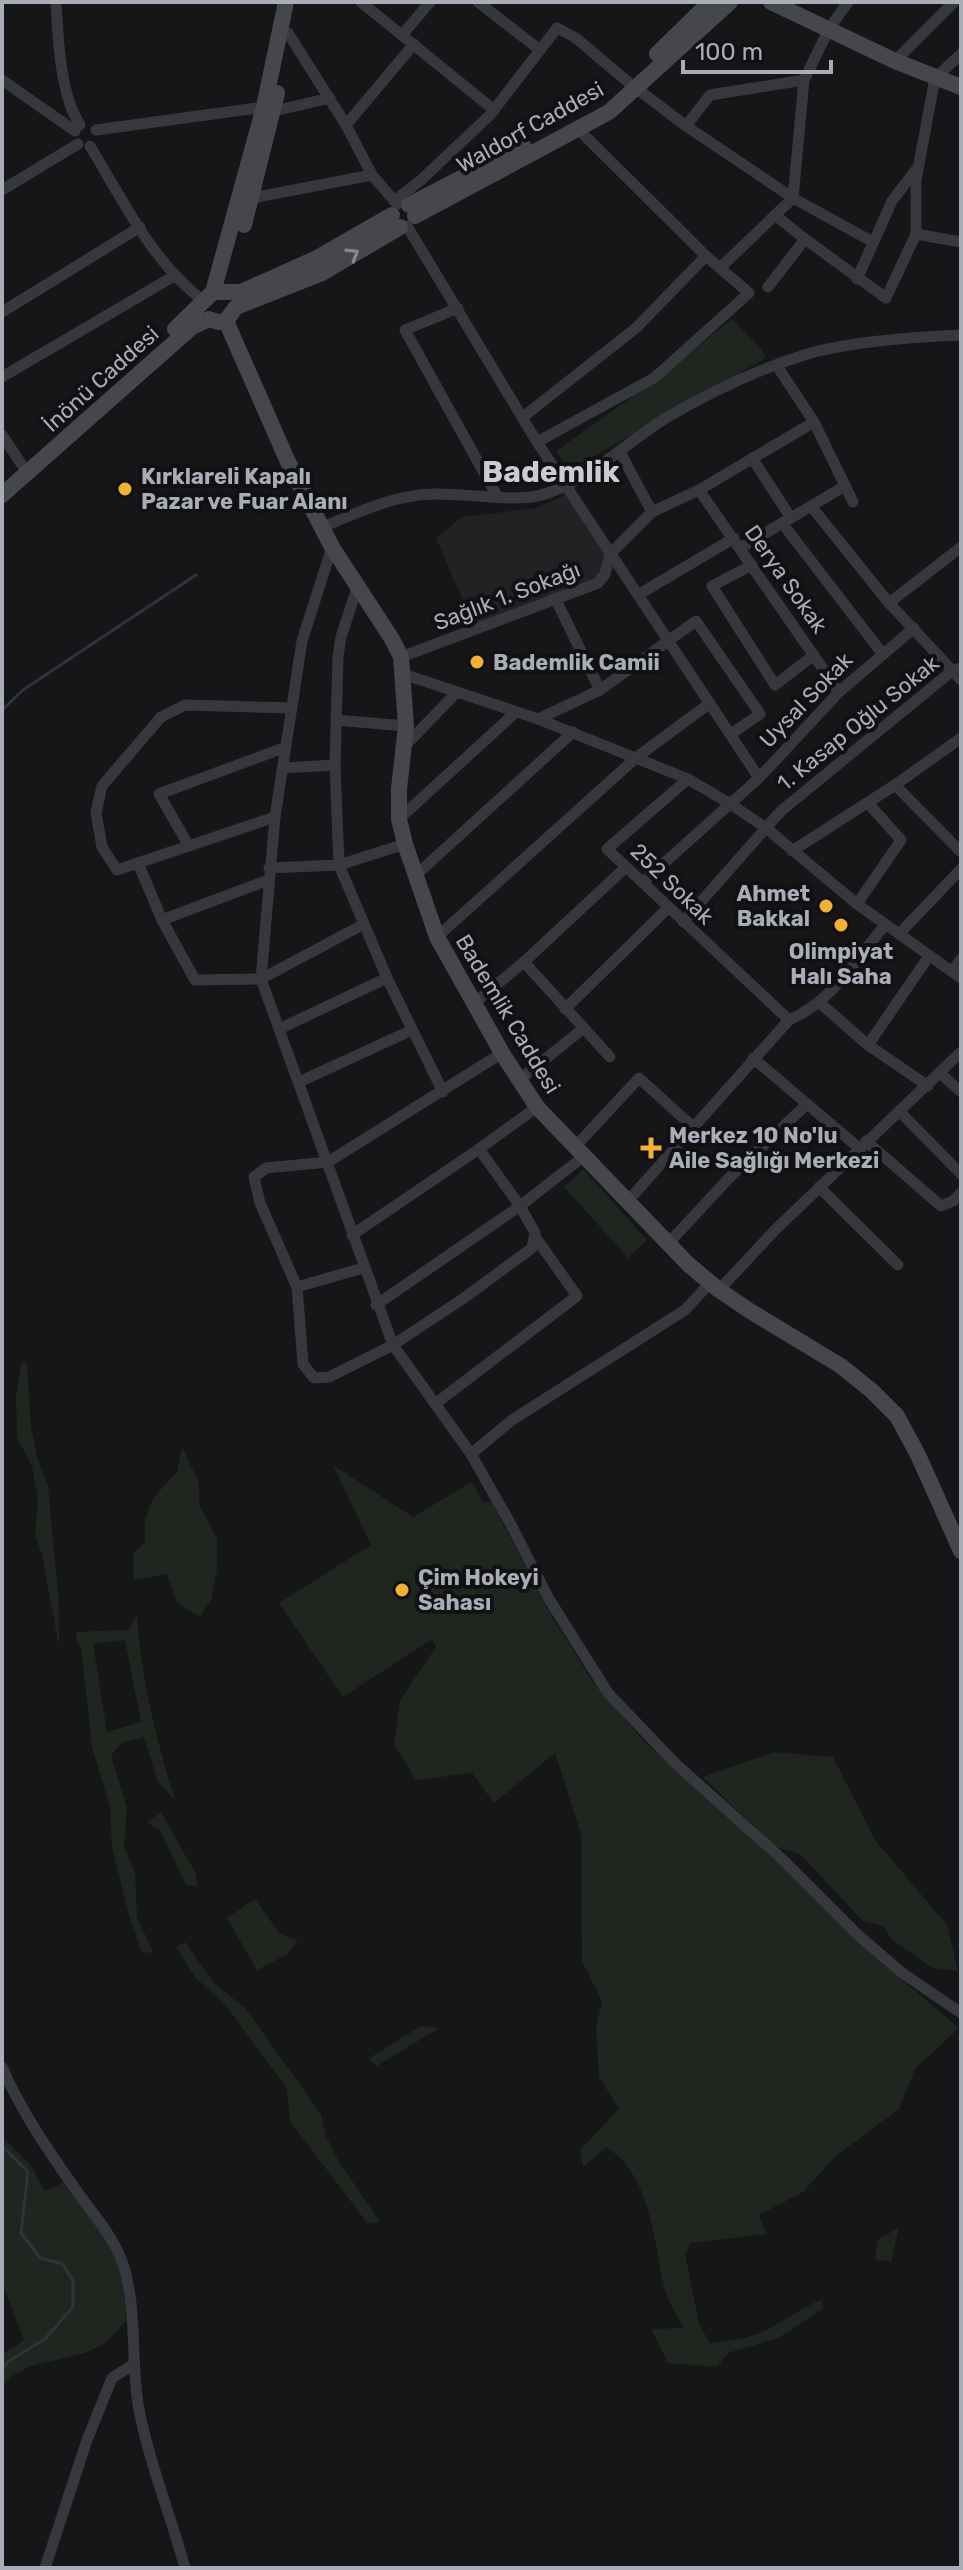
<svg xmlns="http://www.w3.org/2000/svg" width="963" height="2570" font-family="Rubik,sans-serif">
	<style>
		.built { fill: #222225 }
		.green { fill: #1e261f; fill-rule: evenodd }
		.lines { fill: none; stroke-linecap: round; stroke-linejoin: round }
		.stream { stroke: #2c353c; stroke-width: 3 }
		.street { stroke: #37383d; stroke-width: 11 }
		.secondary { stroke: #45474d; stroke-width: 16 }
		.oneway { stroke: #858993 }
		.poi-dot { fill: #f2b134; stroke: #111113; stroke-width: 3 }
		.labels { text-anchor: middle; dominant-baseline: central; stroke-width: 8; stroke-linejoin: round; paint-order: stroke }
		.street-label { font-size: 22px; fill: #a8adb8; stroke: #111113 }
		.poi-label { font-size: 22px; font-weight: bold; fill: #a8adb8; stroke: #111113; text-anchor: start }
		.district-label { font-size: 30px; font-weight: bold; fill: #c9ccd4; stroke: #111113 }
	</style>
	<rect width="100%" height="100%" fill="#161618"/>
	<!-- built -->
	<polygon class="built" points="570,493 610,554 598,583 475,629 436,538 462,517 536,508"/>
	<!-- green -->
	<g class="green">
		<polygon points="732,319 759,346 766,358 568,471 556,451 660,377"/>
		<polygon points="583,1169 647,1240 628,1258 564,1187"/>
		<polygon points="22,1361 27,1364 31,1427 38,1460 48,1485 59,1605 59,1646 42,1555 35,1535 38,1499 32,1466 17,1438 16,1395"/>
		<polygon points="182,1447 199,1483 199,1504 217,1539 217,1569 211,1600 200,1617 177,1603 167,1574 134,1580 133,1553 145,1543 145,1519 153,1498 177,1472"/>
		<path d="M333,1465L413,1517L472,1482L483,1502L491,1501L552,1617L593,1682L642,1739L761,1846L870,1953L959,2028L915,2069L899,2109L836,2156L803,2192L759,2215L767,2234L691,2243L685,2254L699,2324L710,2343C731,2341 753,2338 772,2327C789,2318 803,2306 822,2300L823,2309L778,2338L728,2353L717,2367L668,2363L651,2329L684,2328C677,2316 668,2302 665,2289C653,2242 652,2175 606,2147L583,2167L580,2150L619,2109L599,2077L596,2028L602,2001L582,1961L581,1834L555,1753L494,1803L472,1773L416,1780L394,1744L400,1700L436,1647L432,1639L343,1697L279,1603L371,1545Z"/>
		<path d="M137,1615C141,1678 156,1739 175,1800L158,1782L144,1737L121,1743L111,1756L127,1808L124,1846L135,1873L137,1917L153,1952L142,1953L129,1915L112,1847L110,1807L92,1747L81,1647L77,1643L76,1632L128,1630ZM125,1640L141,1722L107,1732L93,1644Z"/>
		<polygon points="774,1752 833,1757 875,1840 947,1925 958,1971 932,1968 890,1938 885,1927 863,1921 800,1854 775,1847 703,1777"/>
		<polygon points="161,1812 196,1874 197,1886 186,1885 160,1830 147,1823"/>
		<polygon points="255,1899 280,1934 298,1940 286,1955 257,1970 227,1918"/>
		<polygon points="185,1942 214,1983 245,2008 321,2114 326,2136 338,2160 380,2222 368,2224 290,2121 287,2089 228,2008 195,1977 176,1947"/>
		<polygon points="421,2026 439,2028 377,2066 368,2059"/>
		<path d="M2,2137L32,2167L43,2189L46,2191L64,2182C83,2208 109,2234 120,2265C125,2283 125,2303 126,2321C118,2329 108,2342 98,2347C70,2363 19,2357 2,2389V2354L24,2340L2,2283Z"/>
		<polygon points="899,2227 891,2262 875,2259 877,2241"/>
	</g>
	<g class="lines">
		<!-- stream -->
		<g class="stream">
			<polyline points="2,710 23,690 196,575"/>
			<polyline points="2,2146 28,2172 21,2233 40,2258 63,2264 73,2281 73,2307 45,2339 9,2361 2,2368"/>
		</g>
		<!-- street -->
		<g class="street">
			<path d="M56,2C58,38 60,95 80,125"/>
			<polyline points="361,2 494,110"/>
			<polyline points="478,2 540,50"/>
			<polyline points="288,33 346,125 372,175 397,204"/>
			<polyline points="403,34 430,2"/>
			<polyline points="895,61 954,2"/>
			<polyline points="2,80 75,131"/>
			<polyline points="636,88 686,126 793,198 873,242"/>
			<polyline points="274,111 330,98"/>
			<polyline points="346,125 414,44"/>
			<polyline points="686,126 710,95 804,80"/>
			<polyline points="96,130 264,107"/>
			<path d="M90,146C123,200 153,264 205,302"/>
			<polyline points="2,190 78,144"/>
			<polyline points="252,198 372,175"/>
			<polyline points="394,201 421,180 490,115 557,28 576,38 628,82"/>
			<polyline points="775,215 805,239"/>
			<polyline points="407,226 537,442 759,778"/>
			<polyline points="916,234 961,242"/>
			<polyline points="721,267 793,198 804,80 829,29 848,2"/>
			<polyline points="857,279 892,201 918,167"/>
			<polyline points="768,287 805,239 886,298 916,234 916,180 935,78 961,54"/>
			<polyline points="458,308 405,330 497,496"/>
			<polyline points="2,312 140,227"/>
			<polyline points="777,366 814,422 853,502"/>
			<polyline points="2,377 174,276"/>
			<polyline points="523,417 636,328 706,256"/>
			<polyline points="2,435 22,465"/>
			<polyline points="537,442 654,378 749,293 706,256 578,129"/>
			<polyline points="620,452 652,512"/>
			<polyline points="752,458 791,518"/>
			<polyline points="699,490 839,692"/>
			<polyline points="811,506 889,603 961,680"/>
			<polyline points="782,523 882,653"/>
			<path d="M323,527C359,512 394,495 433,494C467,493 518,504 548,493C592,478 627,442 666,418C708,393 757,370 804,355C850,341 912,337 961,335"/>
			<polyline points="332,547 302,641 275,817 261,979 393,1345 471,1454 510,1523 549,1599 608,1693 676,1764 781,1858 858,1935 901,1972 961,2013"/>
			<polyline points="740,548 845,486"/>
			<polyline points="610,554 652,512 699,490 814,422"/>
			<polyline points="752,565 712,586 775,685 814,655"/>
			<polyline points="357,588 341,637 338,656 335,765 339,865 387,978 443,1092"/>
			<polyline points="638,595 734,538"/>
			<polyline points="555,598 600,690"/>
			<polyline points="889,603 961,547"/>
			<polyline points="401,657 598,583 605,574 610,554"/>
			<polyline points="403,674 538,719 688,779 729,803 766,828 857,904 961,978"/>
			<polyline points="538,719 600,690 696,621 760,714 731,734"/>
			<polyline points="336,720 406,726"/>
			<polyline points="404,747 456,693"/>
			<polyline points="283,768 335,765"/>
			<polyline points="688,779 607,849 789,1020"/>
			<polyline points="895,785 961,852"/>
			<polyline points="275,817 117,870 102,847 96,813 102,786 161,717 185,705 292,708"/>
			<polyline points="399,819 516,712"/>
			<polyline points="189,846 159,794 286,747"/>
			<polyline points="792,851 895,785 961,738"/>
			<polyline points="138,863 162,920 195,980 261,979 364,924"/>
			<polyline points="269,868 339,865 405,844"/>
			<polyline points="416,875 573,732"/>
			<polyline points="643,882 759,778 839,692 914,628"/>
			<polyline points="857,904 901,840 868,803"/>
			<polyline points="162,920 268,880"/>
			<polyline points="683,922 781,811 952,671 961,668"/>
			<polyline points="899,934 961,869"/>
			<polyline points="437,937 637,757 710,703"/>
			<polyline points="524,962 610,1057"/>
			<polyline points="952,971 961,959"/>
			<polyline points="820,1003 868,1045 928,1086"/>
			<polyline points="473,1004 524,962 626,867"/>
			<polyline points="565,1009 668,908"/>
			<polyline points="279,1029 387,978"/>
			<polyline points="868,1045 929,956"/>
			<polyline points="753,1058 859,1148"/>
			<polyline points="941,1074 961,1092"/>
			<polyline points="519,1080 584,1028"/>
			<polyline points="299,1082 412,1030"/>
			<polyline points="899,1111 961,1174"/>
			<polyline points="866,1141 941,1206 953,1201 961,1193"/>
			<polyline points="574,1148 639,1078 693,1127"/>
			<polyline points="479,1149 520,1206 535,1233 532,1248 464,1298 393,1345 329,1377 314,1378 303,1364 297,1287 260,1203 254,1177 266,1168 328,1162 502,1053"/>
			<polyline points="819,1187 898,1265"/>
			<path d="M627,1202L789,1020C832,1002 856,960 885,925"/>
			<polyline points="352,1235 479,1149 537,1107"/>
			<polyline points="667,1245 729,1178 807,1104"/>
			<polyline points="297,1287 363,1268"/>
			<polyline points="719,1290 775,1230 961,1052"/>
			<polyline points="376,1305 520,1206 583,1157"/>
			<polyline points="435,1404 577,1296 536,1238"/>
			<polyline points="471,1454 512,1420 685,1310 710,1283"/>
			<path d="M2,2067C20,2109 47,2149 74,2187C91,2212 113,2235 123,2264C137,2306 131,2359 138,2404C148,2460 170,2513 185,2568"/>
			<polyline points="45,2568 87,2440 112,2378 134,2364"/>
		</g>
		<!-- secondary -->
		<g class="secondary">
			<polyline points="771,2 895,61 961,87"/>
			<polyline points="657,54 710,2"/>
			<polyline points="409,205 523,146"/>
			<polyline points="415,216 609,112 730,2"/>
			<polyline points="244,225 277,93"/>
			<polyline points="213,292 264,107 286,2"/>
			<polyline points="226,321 288,462 332,547 392,639 401,657 406,726 399,789 399,819 405,844 437,937 502,1053 537,1107 688,1264 719,1290 750,1311 841,1366 872,1391 897,1416 918,1455 961,1551"/>
			<polyline points="175,329 213,292 241,292 268,280 317,258 392,215"/>
			<polyline points="2,495 192,327 209,319 218,322 226,321 236,307 322,273 400,227"/>
		</g>
	</g>
	<!-- one-way arrows -->
	<defs><path id="oneway-chevron" d="M-2-3.5L2.5 0L-2 3.5" fill="none" stroke-width="1.6" stroke-linecap="round" stroke-linejoin="round" transform="scale(2)"/></defs>
	<use class="oneway" href="#oneway-chevron" transform="translate(353 254) rotate(-31)"/>
	<!-- markers -->
	<g class="poi-dot">
		<circle cx="125" cy="489" r="8"/>
		<circle cx="477" cy="662" r="8"/>
		<circle cx="826" cy="906" r="8"/>
		<circle cx="841" cy="925" r="8"/>
		<path d="M647 1136h8v8h8v8h-8v8h-8v-8h-8v-8h8z"/>
		<circle cx="402" cy="1590" r="8"/>
	</g>
	<g class="labels">
		<!-- street labels -->
		<g class="street-label">
			<text transform="translate(530 127) rotate(-29)">Waldorf Caddesi</text>
			<text transform="translate(101 379) rotate(-42)">İnönü Caddesi</text>
			<text transform="translate(786 579) rotate(55)">Derya Sokak</text>
			<text transform="translate(507 596) rotate(-21)">Sağlık 1. Sokağı</text>
			<text transform="translate(806 700) rotate(-46)">Uysal Sokak</text>
			<text transform="translate(858 723) rotate(-39)">1. Kasap Oğlu Sokak</text>
			<text transform="translate(672 884) rotate(44)">252 Sokak</text>
			<text transform="translate(508 1014) rotate(59)">Bademlik Caddesi</text>
		</g>
		<!-- poi labels -->
		<g class="poi-label">
			<text x="141" y="476">Kırklareli Kapalı<tspan x="141" dy="25">Pazar ve Fuar Alanı</tspan></text>
			<text x="493" y="662">Bademlik Camii</text>
			<text x="810" y="893" text-anchor="end">Ahmet<tspan x="810" dy="25">Bakkal</tspan></text>
			<text x="841" y="951" text-anchor="middle">Olimpiyat<tspan x="841" dy="25">Halı Saha</tspan></text>
			<text x="669" y="1135">Merkez 10 No'lu<tspan x="669" dy="25">Aile Sağlığı Merkezi</tspan></text>
			<text x="418" y="1577">Çim Hokeyi<tspan x="418" dy="25">Sahası</tspan></text>
		</g>
		<!-- district labels -->
		<g class="district-label">
			<text x="551" y="472">Bademlik</text>
		</g>
	</g>
	<!-- border -->
	<rect width="963" height="2570" fill="none" stroke="#a8adb8" stroke-width="8"/>
	<!-- scale -->
	<path d="M683 60v12h148v-12" fill="none" stroke="#a8adb8" stroke-width="4"/>
	<text x="695" y="60" font-size="24" fill="#a8adb8" stroke="#111113" stroke-width="6" paint-order="stroke">100 m</text>
</svg>
